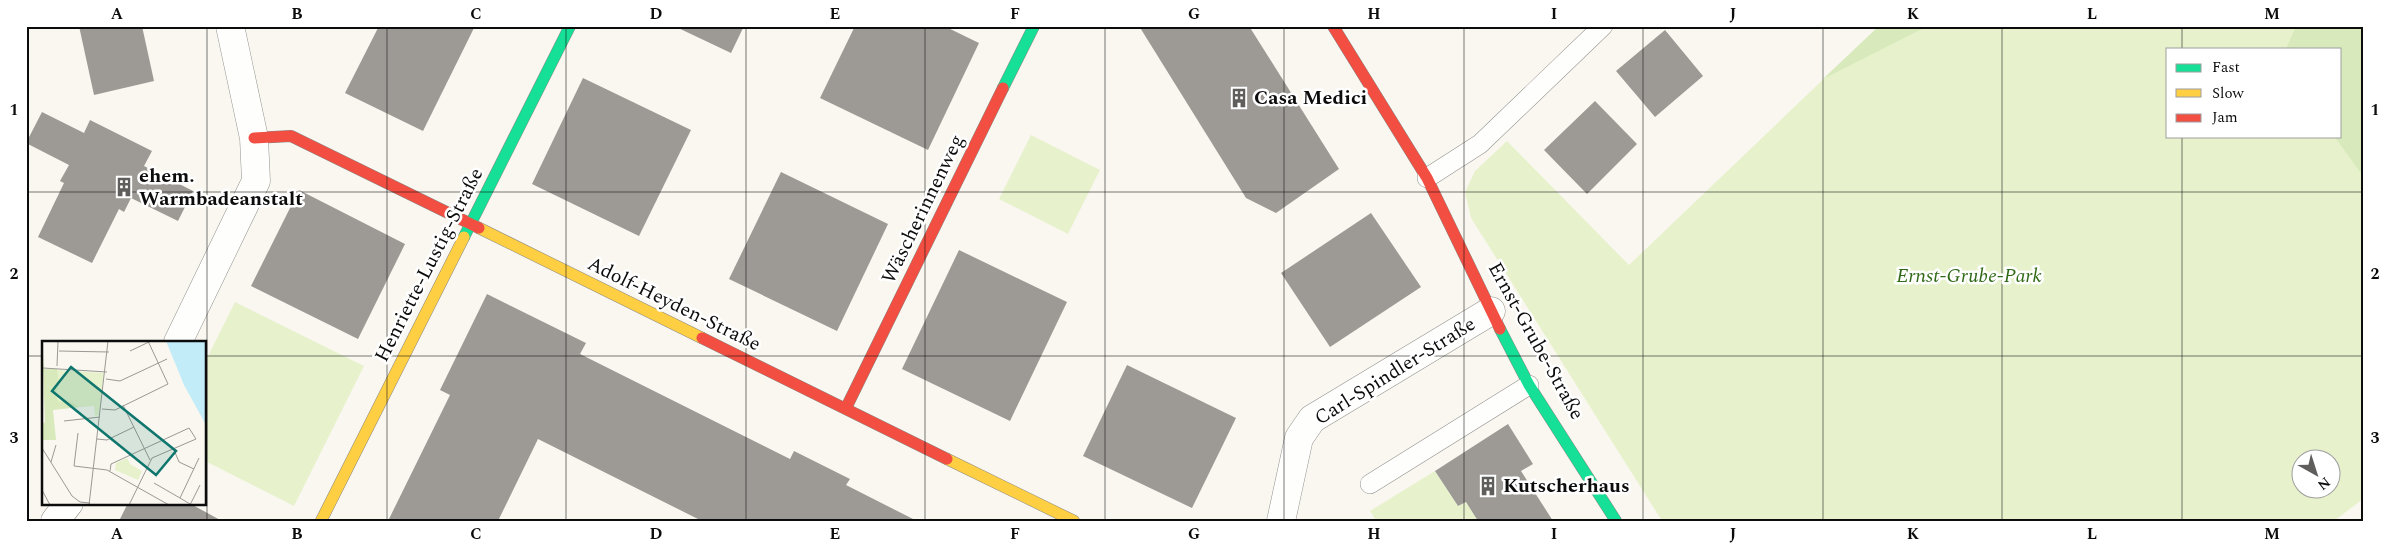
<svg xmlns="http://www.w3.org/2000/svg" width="2389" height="547" font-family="Spectral,serif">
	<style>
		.green { fill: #e7f2cd; fill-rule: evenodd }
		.forest { fill: #d8eabb }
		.building { fill: #9d9a96 }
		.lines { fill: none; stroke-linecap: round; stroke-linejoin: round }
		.lane-casing { stroke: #93928f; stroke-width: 20 }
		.street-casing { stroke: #93928f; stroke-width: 29 }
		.fast-casing { stroke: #8a8885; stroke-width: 12 }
		.slow-casing { stroke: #8a8885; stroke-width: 12 }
		.jam-casing { stroke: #8a8885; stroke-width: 12 }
		.lane { stroke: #fefefd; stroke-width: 19 }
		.street { stroke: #fefefd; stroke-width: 28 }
		.fast { stroke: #16e098; stroke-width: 11 }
		.slow { stroke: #ffcf43; stroke-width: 11 }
		.jam { stroke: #f24e42; stroke-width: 11 }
		.grid { fill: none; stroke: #0c0c0c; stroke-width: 1; stroke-opacity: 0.55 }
		.labels { text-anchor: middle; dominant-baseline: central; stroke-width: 5; stroke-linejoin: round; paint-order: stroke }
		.poi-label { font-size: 20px; font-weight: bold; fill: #0c0c0c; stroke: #fff; text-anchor: start }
		.street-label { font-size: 20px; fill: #0c0c0c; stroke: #fff }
		.park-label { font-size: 20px; font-style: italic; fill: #316a17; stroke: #fff }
		.inset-road { fill: none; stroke: #9b9995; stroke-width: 1 }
		.view { fill: #0f766e; fill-opacity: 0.15; stroke: #0f766e; stroke-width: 2.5 }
		.inset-edge { fill: none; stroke: #0c0c0c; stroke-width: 2.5 }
		.neatline { fill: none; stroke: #0c0c0c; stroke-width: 2 }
		.grid-label { font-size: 16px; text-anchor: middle; font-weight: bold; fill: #0c0c0c }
	</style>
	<rect width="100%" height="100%" fill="#faf7f0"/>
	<!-- green -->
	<g class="green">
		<path d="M1879,26H2363V499L2334,521H1662L1471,218L1465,192L1475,171L1507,141L1629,265ZM2168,49H2340V136H2168ZM2302,460H2332V490H2302Z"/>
		<polygon points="1031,135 1100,170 1068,234 999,199"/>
		<polygon points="235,302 364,366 294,506 205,461 205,362"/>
		<polygon points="1435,471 1458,506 1466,502 1478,521 1376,521 1370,511"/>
	</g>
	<!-- forest -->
	<g class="forest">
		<polygon points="1879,26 1928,26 1823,79"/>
		<polygon points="2296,26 2363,26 2363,176 2334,136 2340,136 2340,49 2286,49"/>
	</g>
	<!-- building -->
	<g class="building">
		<polygon points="79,26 142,26 154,81 94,95"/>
		<polygon points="379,26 475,26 423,131 345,93"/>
		<polygon points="674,26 744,26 731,53"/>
		<polygon points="855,26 944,26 979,43 928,150 820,98"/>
		<polygon points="1139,26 1249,26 1339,169 1276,213 1246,198"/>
		<polygon points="1665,30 1703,76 1655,117 1616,71"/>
		<polygon points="583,78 691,130 639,236 532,184"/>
		<polygon points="1595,101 1637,144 1587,194 1544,150"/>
		<polygon points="42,112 84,133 90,120 152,151 144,166 193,191 178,221 131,198 124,212 119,209 92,263 38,237 64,183 60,181 69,165 26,143"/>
		<polygon points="781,172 888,224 837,331 729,279"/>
		<polygon points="299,190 405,244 358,339 251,286"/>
		<polygon points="1371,213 1421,287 1330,347 1281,273"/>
		<polygon points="959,250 1067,302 1010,421 902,369"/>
		<polygon points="487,294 586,343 580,354 790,459 794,451 850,479 846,485 917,521 702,521 538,439 498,521 388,521 450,395 440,390"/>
		<polygon points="1127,365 1236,418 1192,508 1083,456"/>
		<polygon points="1508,424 1533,464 1521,471 1553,521 1478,521 1466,502 1458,506 1435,471"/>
		<polygon points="128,503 189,503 222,521 119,521"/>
	</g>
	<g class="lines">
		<defs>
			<g id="lane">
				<polyline points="1427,178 1480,144 1603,26"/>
				<polyline points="1370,484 1529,385"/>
			</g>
			<g id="street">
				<polyline points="178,342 256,181 254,138 230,26"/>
				<polyline points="55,521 69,503"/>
				<polyline points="1281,521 1299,438 1312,419 1491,311"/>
			</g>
			<g id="fast">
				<polyline points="1003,88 1034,26"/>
				<polyline points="464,237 570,26"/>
				<polyline points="1500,329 1529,385 1616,521"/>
			</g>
			<g id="slow">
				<polyline points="479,228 702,338"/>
				<polyline points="947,459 1074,521"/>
				<polyline points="321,521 464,237"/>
			</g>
			<g id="jam">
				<polyline points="1333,26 1427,178 1500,329"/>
				<polyline points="254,138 291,136 479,228"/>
				<polyline points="702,338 947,459"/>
				<polyline points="846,408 1003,88"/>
			</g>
		</defs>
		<!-- lane casing -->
		<use href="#lane" class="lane-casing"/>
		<!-- street casing -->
		<use href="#street" class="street-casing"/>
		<!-- fast casing -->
		<use href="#fast" class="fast-casing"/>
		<!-- slow casing -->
		<use href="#slow" class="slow-casing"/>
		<!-- jam casing -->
		<use href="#jam" class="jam-casing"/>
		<!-- lane -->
		<use href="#lane" class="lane"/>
		<!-- street -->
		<use href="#street" class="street"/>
		<!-- fast -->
		<use href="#fast" class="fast"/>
		<!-- slow -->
		<use href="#slow" class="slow"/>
		<!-- jam -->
		<use href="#jam" class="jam"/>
	</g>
	<!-- grid -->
	<path class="grid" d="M207,26V521M387,26V521M566,26V521M746,26V521M925,26V521M1105,26V521M1284,26V521M1464,26V521M1643,26V521M1823,26V521M2002,26V521M2182,26V49M2182,136V521M26,192H2363M26,356H44M205,356H2363"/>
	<!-- icons -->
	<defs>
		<symbol id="building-bare" viewBox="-9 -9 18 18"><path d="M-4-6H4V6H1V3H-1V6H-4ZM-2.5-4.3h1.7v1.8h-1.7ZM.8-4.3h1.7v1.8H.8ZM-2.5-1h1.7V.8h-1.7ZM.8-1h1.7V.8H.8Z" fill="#5f5e5c" stroke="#fff" stroke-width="2.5" paint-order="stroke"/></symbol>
	</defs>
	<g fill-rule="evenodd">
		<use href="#building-bare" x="1225" y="84" width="28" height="28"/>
		<use href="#building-bare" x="110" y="173" width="28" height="28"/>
		<use href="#building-bare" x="1474" y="472" width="28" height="28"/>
	</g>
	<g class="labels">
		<!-- poi labels -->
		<g class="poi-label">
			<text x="1254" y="98">Casa Medici</text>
			<text x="139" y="176">ehem.<tspan x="139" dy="23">Warmbadeanstalt</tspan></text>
			<text x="1503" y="486">Kutscherhaus</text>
		</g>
		<!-- street labels -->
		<g class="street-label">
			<text transform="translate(923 209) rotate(-64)">Wäscherinnenweg</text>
			<text transform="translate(429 265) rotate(-63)">Henriette-Lustig-Straße</text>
			<text transform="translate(674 304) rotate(26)">Adolf-Heyden-Straße</text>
			<text transform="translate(1536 341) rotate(61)">Ernst-Grube-Straße</text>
			<text transform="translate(1395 371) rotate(-32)">Carl-Spindler-Straße</text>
		</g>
		<!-- park labels -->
		<g class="park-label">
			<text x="1969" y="276">Ernst-Grube-Park</text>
		</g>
	</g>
	<!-- overview -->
	<g transform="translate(42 341)">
		<rect width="164" height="164" fill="#faf7f0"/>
		<path d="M2,28L62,32L57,74L53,75L52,65L5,69ZM85,117L88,123L100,130L96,139L73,129L74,122Z" fill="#e7f2cd"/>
		<path d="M0,0L2,28H15L17,43L13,53L17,61L24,59L37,66L11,69L14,99H0V81L3,82Z" fill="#d8eabb"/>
		<path d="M124,0H164V84L142,44Z" fill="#c2ecf8"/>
		<path class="inset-road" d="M17,10L67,11M88,10L107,1M15,25L16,0M1,27L65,31M64,38L78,40L125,18M81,64L108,119M60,68L73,69L126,43L106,0M22,80L58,76M36,92L32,125L65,129L127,164M55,98L65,99L92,86M0,107L30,155L38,161L48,162M132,109L137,121L152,128M9,121L14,104M68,130L69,123L147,87L154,98L110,117L87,164M112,142L138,157M0,149L8,164M148,163L138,157L157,117M47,164L66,0M148,164L158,144"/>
		<path class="view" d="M29,26L134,110L114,134L10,50Z"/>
		<rect width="164" height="164" class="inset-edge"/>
	</g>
	<!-- border -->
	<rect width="2389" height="547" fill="none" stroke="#ffffff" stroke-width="55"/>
	<!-- legend -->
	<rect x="2166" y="48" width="175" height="90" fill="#ffffff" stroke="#9e9e9e"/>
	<rect x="2176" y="64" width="25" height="8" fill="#16e098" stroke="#9e9e9e"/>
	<text x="2212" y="72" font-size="15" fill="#0c0c0c">Fast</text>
	<rect x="2176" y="89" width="25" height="8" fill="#ffcf43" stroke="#9e9e9e"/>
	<text x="2212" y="98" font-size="15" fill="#0c0c0c">Slow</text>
	<rect x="2176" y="114" width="25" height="8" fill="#f24e42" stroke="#9e9e9e"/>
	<text x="2212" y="122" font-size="15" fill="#0c0c0c">Jam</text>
	<!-- north arrow -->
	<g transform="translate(2316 474) rotate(141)"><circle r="24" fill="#ffffff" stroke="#9e9e9e"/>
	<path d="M0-4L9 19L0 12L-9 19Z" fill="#5f5e5c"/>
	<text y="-8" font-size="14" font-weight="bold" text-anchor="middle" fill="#0c0c0c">N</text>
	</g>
	<rect x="28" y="28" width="2334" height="492" class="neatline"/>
	<g class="grid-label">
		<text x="117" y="19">A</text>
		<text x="297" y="19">B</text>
		<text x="476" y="19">C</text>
		<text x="656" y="19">D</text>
		<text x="835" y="19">E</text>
		<text x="1015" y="19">F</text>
		<text x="1194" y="19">G</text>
		<text x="1374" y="19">H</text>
		<text x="1554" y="19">I</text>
		<text x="1733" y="19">J</text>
		<text x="1913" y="19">K</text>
		<text x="2092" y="19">L</text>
		<text x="2272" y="19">M</text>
		<text x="14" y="115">1</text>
		<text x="2375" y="115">1</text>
		<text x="14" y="279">2</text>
		<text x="2375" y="279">2</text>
		<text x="14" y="443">3</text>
		<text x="2375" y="443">3</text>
		<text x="117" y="539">A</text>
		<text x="297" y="539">B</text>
		<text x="476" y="539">C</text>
		<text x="656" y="539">D</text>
		<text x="835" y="539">E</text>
		<text x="1015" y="539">F</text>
		<text x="1194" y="539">G</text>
		<text x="1374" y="539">H</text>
		<text x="1554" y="539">I</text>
		<text x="1733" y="539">J</text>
		<text x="1913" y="539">K</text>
		<text x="2092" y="539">L</text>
		<text x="2272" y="539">M</text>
	</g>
</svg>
